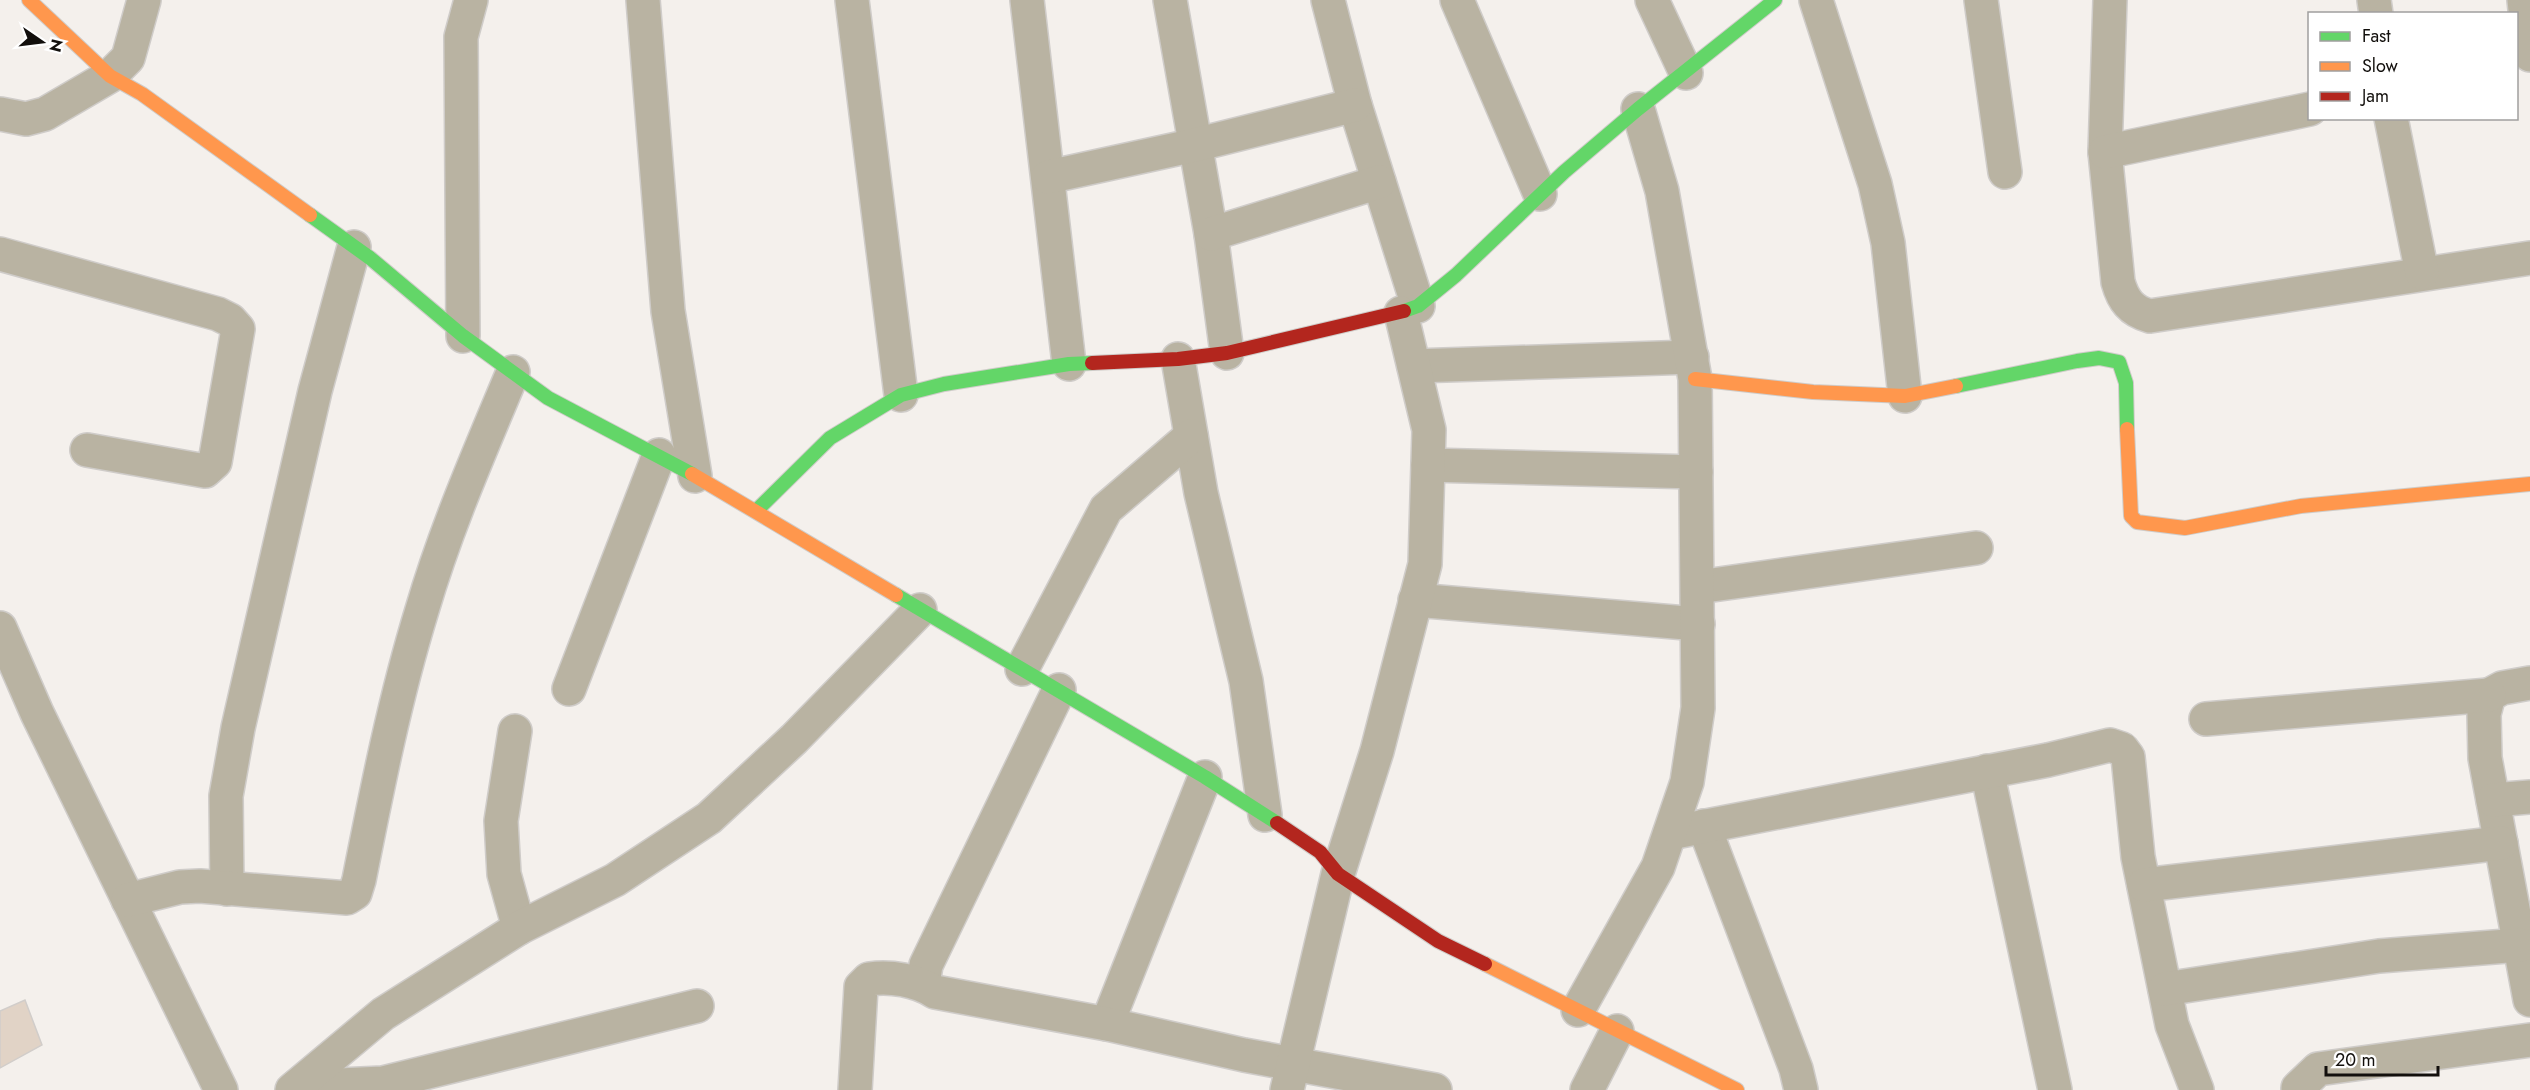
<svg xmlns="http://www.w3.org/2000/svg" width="2530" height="1090" font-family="Jost,sans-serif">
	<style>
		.building { fill: #e1d3c6; stroke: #d1cdca; stroke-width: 1.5 }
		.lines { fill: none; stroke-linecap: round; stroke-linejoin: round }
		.street-casing { stroke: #cfccc9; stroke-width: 36 }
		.fast-casing { stroke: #cfccc9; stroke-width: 16 }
		.slow-casing { stroke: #cfccc9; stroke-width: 16 }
		.jam-casing { stroke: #cfccc9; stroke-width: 16 }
		.street { stroke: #b9b3a2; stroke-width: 33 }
		.fast { stroke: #63d668; stroke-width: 14 }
		.slow { stroke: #ff974d; stroke-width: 14 }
		.jam { stroke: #b3261e; stroke-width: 14 }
	</style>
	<rect width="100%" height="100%" fill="#f4f0ec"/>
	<!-- building -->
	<polygon class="building" points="25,1000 42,1045 0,1068 0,1011"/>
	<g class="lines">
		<defs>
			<g id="street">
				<polyline points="643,0 668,311 695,476"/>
				<polyline points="852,0 901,395"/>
				<polyline points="1027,0 1069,364"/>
				<polyline points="1170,0 1211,234 1227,353"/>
				<polyline points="1328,0 1355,105 1418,306"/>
				<polyline points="1457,0 1540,194"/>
				<polyline points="1652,0 1686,73"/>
				<polyline points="1816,0 1875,184 1888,243 1905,396"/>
				<polyline points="1981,0 2005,172"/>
				<path d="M2110,0L2105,152L2118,282C2123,300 2131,311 2150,316L2530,258"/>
				<polyline points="2374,0 2376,14"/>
				<polyline points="2524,0 2530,55"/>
				<polyline points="0,114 26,119 45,114 110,76 128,58 144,0"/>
				<polyline points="2391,118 2422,273"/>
				<polyline points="2105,152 2310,109"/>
				<polyline points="1048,177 1195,145 1355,105"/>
				<polyline points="1211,234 1379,182"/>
				<polyline points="0,254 218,314 230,320 238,329 215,462 205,471 87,450"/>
				<polyline points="463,336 461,37 471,0"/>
				<polyline points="1178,359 1201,493 1246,681 1265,815"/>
				<polyline points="1414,366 1692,357"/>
				<polyline points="1428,465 1696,472"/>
				<polyline points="1698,587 1976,548"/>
				<polyline points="1415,600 1698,624"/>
				<polyline points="0,628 37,713 221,1090"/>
				<polyline points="1022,669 1106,509 1191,436"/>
				<polyline points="2530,683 2502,688 2489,695 2484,714 2485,758 2530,1000"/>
				<polyline points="569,689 659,455"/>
				<polyline points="2206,719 2489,695"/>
				<polyline points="515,731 501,821 504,874 519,928"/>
				<polyline points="1987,771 2055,1090"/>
				<polyline points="2493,800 2530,797"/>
				<polyline points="1704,826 1796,1069 1801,1090"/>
				<polyline points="1670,833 2048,760 2110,745 2122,749 2128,757 2138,857 2172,1025 2197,1090"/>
				<polyline points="2144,885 2501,843"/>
				<polyline points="227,889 226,796 238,728 315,391 354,247"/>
				<path d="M128,900L180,887L200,886L347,898L355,893L359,880C377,789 395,698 422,610C446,528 480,451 513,372"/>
				<polyline points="923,984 926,965 1059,690"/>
				<polyline points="2165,989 2379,956 2520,945"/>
				<polyline points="1578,1010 1658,867 1687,782 1698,708 1695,379 1662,191 1638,109"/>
				<polyline points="1107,1024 1205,777"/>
				<polyline points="296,1087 383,1083 697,1006"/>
				<polyline points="292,1090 383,1014 519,928 615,880 709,818 794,739 920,610"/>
				<path d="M855,1090L861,987L869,979C891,976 916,980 935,992L1107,1024L1244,1055L1435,1090"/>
				<polyline points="1287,1090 1338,874 1377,751 1425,564 1429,430 1401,313"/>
				<polyline points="1587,1090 1617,1031"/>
				<polyline points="2298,1090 2298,1088 2318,1069 2530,1040"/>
			</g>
			<g id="fast">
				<polyline points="310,215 370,258 463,336 548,398 692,474"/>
				<polyline points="1404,311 1418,306 1456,275 1564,172 1638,109 1775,0"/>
				<polyline points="1956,386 2077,361 2099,358 2119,362 2126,383 2127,429"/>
				<polyline points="756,511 830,438 901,395 944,384 1069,364 1092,363"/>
				<polyline points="896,595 1205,777 1277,823"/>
			</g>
			<g id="slow">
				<polyline points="29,0 110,76 142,94 310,215"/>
				<polyline points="1695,379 1813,392 1905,396 1956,386"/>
				<polyline points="2127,429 2131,516 2137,522 2185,528 2301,506 2530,484"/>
				<polyline points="692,474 896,595"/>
				<polyline points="1485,964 1737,1090"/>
			</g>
			<g id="jam">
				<polyline points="1092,363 1178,359 1227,353 1404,311"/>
				<polyline points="1277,823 1320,852 1338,874 1438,941 1485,964"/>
			</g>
		</defs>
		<!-- street casing -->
		<use href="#street" class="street-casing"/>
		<!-- fast casing -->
		<use href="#fast" class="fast-casing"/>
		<!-- slow casing -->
		<use href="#slow" class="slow-casing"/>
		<!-- jam casing -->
		<use href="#jam" class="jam-casing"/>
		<!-- street -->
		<use href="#street" class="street"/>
		<!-- fast -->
		<use href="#fast" class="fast"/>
		<!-- slow -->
		<use href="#slow" class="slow"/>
		<!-- jam -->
		<use href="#jam" class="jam"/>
	</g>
	<!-- legend -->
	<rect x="2308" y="12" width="210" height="108" fill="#ffffff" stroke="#a09f9e" stroke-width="1.5"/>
	<rect x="2320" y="32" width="30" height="9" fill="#63d668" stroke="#a09f9e" stroke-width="1.5"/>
	<text x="2362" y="42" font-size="18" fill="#120f0c">Fast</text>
	<rect x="2320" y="62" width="30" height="9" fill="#ff974d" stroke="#a09f9e" stroke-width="1.5"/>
	<text x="2362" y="72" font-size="18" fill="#120f0c">Slow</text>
	<rect x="2320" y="92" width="30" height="9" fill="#b3261e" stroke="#a09f9e" stroke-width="1.5"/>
	<text x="2362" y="102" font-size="18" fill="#120f0c">Jam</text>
	<!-- north arrow -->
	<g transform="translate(42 42) rotate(104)" stroke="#ffffff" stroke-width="4.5" paint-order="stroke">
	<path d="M0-4.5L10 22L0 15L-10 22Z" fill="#120f0c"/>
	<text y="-9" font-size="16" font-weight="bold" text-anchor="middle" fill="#120f0c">N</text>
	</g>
	<!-- scale -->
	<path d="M2326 1066v9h112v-9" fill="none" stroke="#120f0c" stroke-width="3"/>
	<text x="2335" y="1066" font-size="18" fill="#120f0c" stroke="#ffffff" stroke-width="4.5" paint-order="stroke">20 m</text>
</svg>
